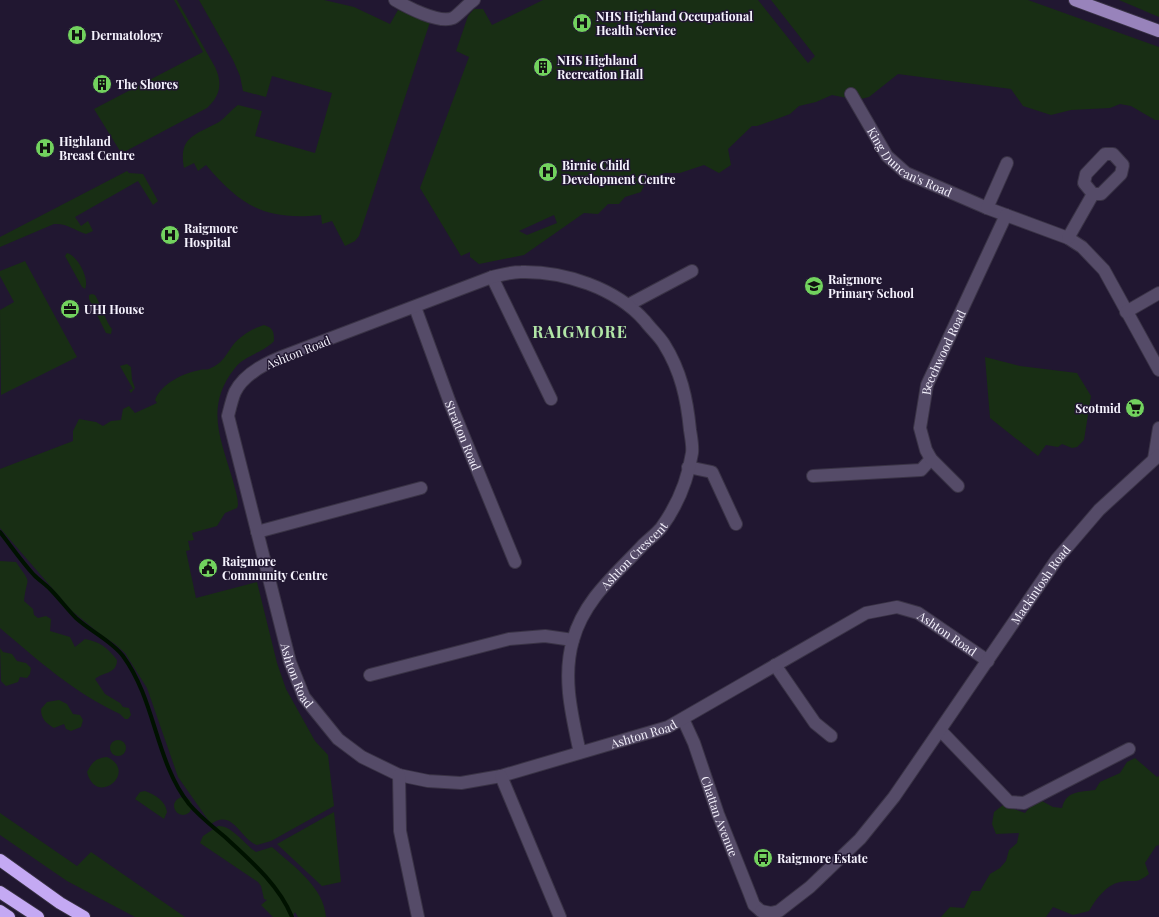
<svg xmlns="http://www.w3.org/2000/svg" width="1159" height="917" font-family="'Playfair Display',serif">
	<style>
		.green { fill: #182e14; fill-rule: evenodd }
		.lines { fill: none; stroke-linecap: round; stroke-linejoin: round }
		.stream { stroke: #001200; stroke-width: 4 }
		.minor-casing { stroke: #3a3346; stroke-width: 14 }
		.major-casing { stroke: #3a3346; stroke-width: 14 }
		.highway-casing { stroke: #3a3346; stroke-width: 14 }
		.minor { stroke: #554b68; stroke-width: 12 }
		.major { stroke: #9883bb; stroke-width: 12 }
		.highway { stroke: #c4a9f3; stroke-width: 12 }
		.labels { text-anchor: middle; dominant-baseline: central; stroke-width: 3; stroke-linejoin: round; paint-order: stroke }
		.poi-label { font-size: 12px; font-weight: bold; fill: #f5f2fd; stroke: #211731; text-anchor: start }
		.street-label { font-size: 12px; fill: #f5f2fd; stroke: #211731 }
		.district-label { font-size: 16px; font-weight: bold; letter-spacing: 1px; fill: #b2e6a7; stroke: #211731 }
	</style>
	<rect width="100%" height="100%" fill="#211731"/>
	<!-- green -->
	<g class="green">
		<path d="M174,0H177L215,67C223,84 220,96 207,108L126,151H120L94,109L203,52Z"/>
		<path d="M199,0H324L354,7L390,24L398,10L430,22L359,236L355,241L345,246L332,221L322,224L321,215C265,221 241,206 206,165L198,171L194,163L184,168C178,136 196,135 219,122C226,117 231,110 238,105L262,111L255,136L315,153L332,93L272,76L266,97L243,91L240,76L233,60Z"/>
		<path d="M543,0H758L808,63L815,56L771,0H1028L1159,47V120H1155L1131,106L1120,104L1110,108L1071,110L1051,115L1023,106L1011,89L898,74L869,97L857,100L832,95L816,102L799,106L790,114L774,120L757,126H752L728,149L731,165L719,173L704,165L680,173H664L656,179H647L641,192L625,197L619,204H608L598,214L584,213L524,255L479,264L470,257V252L461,256L420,188L469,57L456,51L468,16L474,9H483L492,25ZM554,215L557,223L527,235L519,231Z"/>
		<polygon points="1119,0 1159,0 1159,17"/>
		<path d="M127,171L129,173L143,174L158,201L153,205L138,181L75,217L81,226L88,221L93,231L86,234C74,230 67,223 54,224L0,247V237Z"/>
		<path d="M67,253C77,255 90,279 85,289L82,287L65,256Z"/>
		<polygon points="25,261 77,357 1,395 0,310 14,302 0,276 0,271"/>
		<path d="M92,294L95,295C101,305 106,322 112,329L111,334L106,333L89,299V295Z"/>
		<path d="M264,325C273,328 274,331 274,341C263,353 245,355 235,368C204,407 221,439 233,481C235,489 238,497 238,505L237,508L225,513L217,526L192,533L194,540L188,541L190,550L186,551L196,598L257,582L277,663L286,689L315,741L328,755L334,806L271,841L257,845C240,839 233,808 211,824L178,777L147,688L125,653L115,644L100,634L72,611L0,528V469L73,441V431L79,419L96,422L103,426L111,421L121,420L123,409L129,406L135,413L157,403L155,400C161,384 183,373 200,370C203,369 206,370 209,369C223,363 225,356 233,345C240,336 253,328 264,325Z"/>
		<polygon points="985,357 1020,366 1077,373 1091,396 1084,440 1077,447 1072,448 1062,444 1058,447 1046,445 1038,456 990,418"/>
		<polygon points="127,364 131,367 132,380 135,388 131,393 129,390 133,389 120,366"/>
		<path d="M0,561L16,562C33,587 27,574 24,601L33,609L34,615L38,618L46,616L51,619L50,631L70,637L75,647L85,639C100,642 107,647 117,660C117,674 103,672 95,679L105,694L120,703L123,707L129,708L131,715L128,719H125L120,714C73,692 39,661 0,628Z"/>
		<polygon points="0,648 3,652 12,654 17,661 26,663 31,668 30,674 27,678 20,677 18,682 6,686 1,681"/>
		<path d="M59,700L67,704L73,714L80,715L83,720L81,727L71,731L66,729L64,724L54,728C46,723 41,719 41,709L47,702Z"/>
		<circle cx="118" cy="748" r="8"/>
		<path d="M107,757C139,772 96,808 87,772C92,762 96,758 107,757Z"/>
		<path d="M1135,758L1157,777L1159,776V845L1156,846L1145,863L1149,874C1135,885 1136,879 1120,882C1106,885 1096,899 1089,911L1073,915L1053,907L1046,917H941L950,907L964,908L972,891H980L990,874L1000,868L1006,861L1009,850L1017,843L1019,833L996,834L992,824L994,812L1003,805L1025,813L1031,806L1042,801L1053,807L1062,808C1066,791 1079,792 1095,790L1100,782L1120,773L1127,762Z"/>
		<path d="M145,791C155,795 165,800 167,812L164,819L135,799L140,792Z"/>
		<circle cx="183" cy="806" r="9"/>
		<polygon points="334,812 341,882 322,886 277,844"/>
		<polygon points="0,813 77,866 91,852 185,917 135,917 67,881 0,835"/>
		<path d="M218,826C232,825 245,845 256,852L272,847C293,866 324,887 326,917H298L295,912L292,917H273L261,905L267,900L264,899L261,886L258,882L200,843L203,836Z"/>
	</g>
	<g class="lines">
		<!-- stream -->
		<path class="stream" d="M0,532C11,546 22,562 34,575C39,580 45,584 50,589C59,598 67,609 76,618C90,631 112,641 123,656C156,701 155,761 189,804C200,817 212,826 225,837C250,860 279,885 292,917"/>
		<defs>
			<g id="minor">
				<path d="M395,0C407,7 439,24 453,18C457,16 468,4 474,0"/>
				<path id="s1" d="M851,94L887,156L906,173L987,208L1068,238L1082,247L1104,270L1159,370"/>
				<polyline points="987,208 1007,163"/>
				<polyline points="1068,238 1093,194 1101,194 1121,174 1123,165 1113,154 1105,154 1086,174 1084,183 1093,194"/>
				<polyline points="492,277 551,399"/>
				<polyline points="628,305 692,271"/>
				<path id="s2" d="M415,307L450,403L515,562"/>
				<polyline points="1126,312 1159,293"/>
				<polyline points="1154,459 1159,428"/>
				<polyline points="688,467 712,472 736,524"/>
				<polyline points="813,476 921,470 931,459"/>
				<path id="s3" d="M958,486L931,459L926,450L920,428L927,385L1006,215"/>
				<polyline points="257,532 421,488"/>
				<polyline points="775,665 815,723 831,736"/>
				<polyline points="370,675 509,639 545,636 573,640"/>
				<path id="s4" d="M683,719L694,743L718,814L749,892L754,905L761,911"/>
				<polyline points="941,731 1009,802 1024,803 1129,749"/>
				<path id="s5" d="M580,753C572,716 562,677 573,640C584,600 615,575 642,546C648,540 656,534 661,528C677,506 688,479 692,453C693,446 691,437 690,430C687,399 681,371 664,344C659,336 651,329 645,321C616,288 564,271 521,272C511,272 501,275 492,277L289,354C270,361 245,372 235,392C232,399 230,408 228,416L290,662L304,697L338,739L362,757L399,775L428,781L461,783L501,776L668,727L866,613L897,607L918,613L988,661"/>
				<polyline points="399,775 400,831 418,917"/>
				<polyline points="501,776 560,917"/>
				<path id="s6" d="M761,911L771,913L779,911L788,904L810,887L860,839L894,797L1057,559L1099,510L1159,455"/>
			</g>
			<polyline id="major" points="1075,0 1159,31"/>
			<g id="highway">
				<polyline points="0,860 60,903 84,917"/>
				<polyline points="0,892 38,917"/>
				<polyline points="0,911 9,917"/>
			</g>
		</defs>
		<!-- minor casing -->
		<use href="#minor" class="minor-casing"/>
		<!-- major casing -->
		<use href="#major" class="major-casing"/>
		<!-- highway casing -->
		<use href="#highway" class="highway-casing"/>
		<!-- minor -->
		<use href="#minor" class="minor"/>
		<!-- major -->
		<use href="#major" class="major"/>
		<!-- highway -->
		<use href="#highway" class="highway"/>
	</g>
	<!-- icons -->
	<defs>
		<symbol id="hospital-disc" viewBox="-11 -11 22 22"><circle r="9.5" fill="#72d25e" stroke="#211731"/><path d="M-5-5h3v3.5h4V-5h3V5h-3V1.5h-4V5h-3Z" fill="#111"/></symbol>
		<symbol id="building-disc" viewBox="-11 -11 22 22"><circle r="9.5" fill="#72d25e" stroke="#211731"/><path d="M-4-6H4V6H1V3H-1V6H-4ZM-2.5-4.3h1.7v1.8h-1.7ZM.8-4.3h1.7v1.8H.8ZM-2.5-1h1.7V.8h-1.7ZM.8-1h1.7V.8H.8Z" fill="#111"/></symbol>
		<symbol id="school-disc" viewBox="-11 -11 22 22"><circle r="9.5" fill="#72d25e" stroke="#211731"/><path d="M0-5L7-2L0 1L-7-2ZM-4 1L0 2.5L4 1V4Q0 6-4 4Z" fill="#111"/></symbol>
		<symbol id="office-disc" viewBox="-11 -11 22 22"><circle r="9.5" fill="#72d25e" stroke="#211731"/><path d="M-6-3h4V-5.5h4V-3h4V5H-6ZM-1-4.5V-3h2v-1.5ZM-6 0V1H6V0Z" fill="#111"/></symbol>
		<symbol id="supermarket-disc" viewBox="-11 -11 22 22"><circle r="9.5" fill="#72d25e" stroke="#211731"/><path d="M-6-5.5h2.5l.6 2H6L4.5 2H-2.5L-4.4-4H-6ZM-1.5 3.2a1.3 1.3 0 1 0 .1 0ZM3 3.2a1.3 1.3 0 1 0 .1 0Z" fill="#111"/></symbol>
		<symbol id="civic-disc" viewBox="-11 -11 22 22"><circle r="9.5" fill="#72d25e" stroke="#211731"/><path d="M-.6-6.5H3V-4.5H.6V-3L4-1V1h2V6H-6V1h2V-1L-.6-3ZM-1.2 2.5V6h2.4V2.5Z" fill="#111"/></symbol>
		<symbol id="bus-disc" viewBox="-11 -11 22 22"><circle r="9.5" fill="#72d25e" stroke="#211731"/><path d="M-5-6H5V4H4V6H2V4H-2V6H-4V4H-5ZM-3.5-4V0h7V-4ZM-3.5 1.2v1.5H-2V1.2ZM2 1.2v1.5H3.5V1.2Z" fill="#111"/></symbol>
	</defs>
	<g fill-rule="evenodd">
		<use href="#hospital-disc" x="571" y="12" width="22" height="22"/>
		<use href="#hospital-disc" x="66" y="24" width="22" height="22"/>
		<use href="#building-disc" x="532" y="56" width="22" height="22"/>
		<use href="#building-disc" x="91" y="73" width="22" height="22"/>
		<use href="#hospital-disc" x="34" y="137" width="22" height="22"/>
		<use href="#hospital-disc" x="537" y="161" width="22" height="22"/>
		<use href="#hospital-disc" x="159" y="224" width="22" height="22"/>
		<use href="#school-disc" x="803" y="275" width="22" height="22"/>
		<use href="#office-disc" x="59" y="298" width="22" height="22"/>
		<use href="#supermarket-disc" x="1124" y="397" width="22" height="22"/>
		<use href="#civic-disc" x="197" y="557" width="22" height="22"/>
		<use href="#bus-disc" x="752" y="847" width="22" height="22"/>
	</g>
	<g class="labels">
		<!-- poi labels -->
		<g class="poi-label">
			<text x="596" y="16">NHS Highland Occupational<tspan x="596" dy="14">Health Service</tspan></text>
			<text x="91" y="35">Dermatology</text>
			<text x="557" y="60">NHS Highland<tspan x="557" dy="14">Recreation Hall</tspan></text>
			<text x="116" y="84">The Shores</text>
			<text x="59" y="141">Highland<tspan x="59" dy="14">Breast Centre</tspan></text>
			<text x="562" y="165">Birnie Child<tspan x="562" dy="14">Development Centre</tspan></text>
			<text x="184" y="228">Raigmore<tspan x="184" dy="14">Hospital</tspan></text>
			<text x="828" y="279">Raigmore<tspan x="828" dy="14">Primary School</tspan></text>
			<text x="84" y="309">UHI House</text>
			<text x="1121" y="408" text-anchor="end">Scotmid</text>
			<text x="222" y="561">Raigmore<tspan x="222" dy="14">Community Centre</tspan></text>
			<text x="777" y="858">Raigmore Estate</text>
		</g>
		<!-- street labels -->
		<g class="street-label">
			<text stroke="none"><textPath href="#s1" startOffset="93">King Duncan's Road</textPath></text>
			<text transform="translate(298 352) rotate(-22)">Ashton Road</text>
			<text stroke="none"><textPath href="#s3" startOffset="151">Beechwood Road</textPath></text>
			<text stroke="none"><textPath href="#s2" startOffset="137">Stratton Road</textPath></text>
			<text stroke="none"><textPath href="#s5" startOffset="220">Ashton Crescent</textPath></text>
			<text stroke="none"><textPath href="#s6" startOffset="439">Mackintosh Road</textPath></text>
			<text stroke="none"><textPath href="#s5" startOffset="1972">Ashton Road</textPath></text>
			<text stroke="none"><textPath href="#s5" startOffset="1229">Ashton Road</textPath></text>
			<text stroke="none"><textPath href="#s5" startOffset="1629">Ashton Road</textPath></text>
			<text stroke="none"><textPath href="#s4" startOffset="104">Chattan Avenue</textPath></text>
		</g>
		<!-- district labels -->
		<g class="district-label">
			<text x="580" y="331">RAIGMORE</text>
		</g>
	</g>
</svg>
